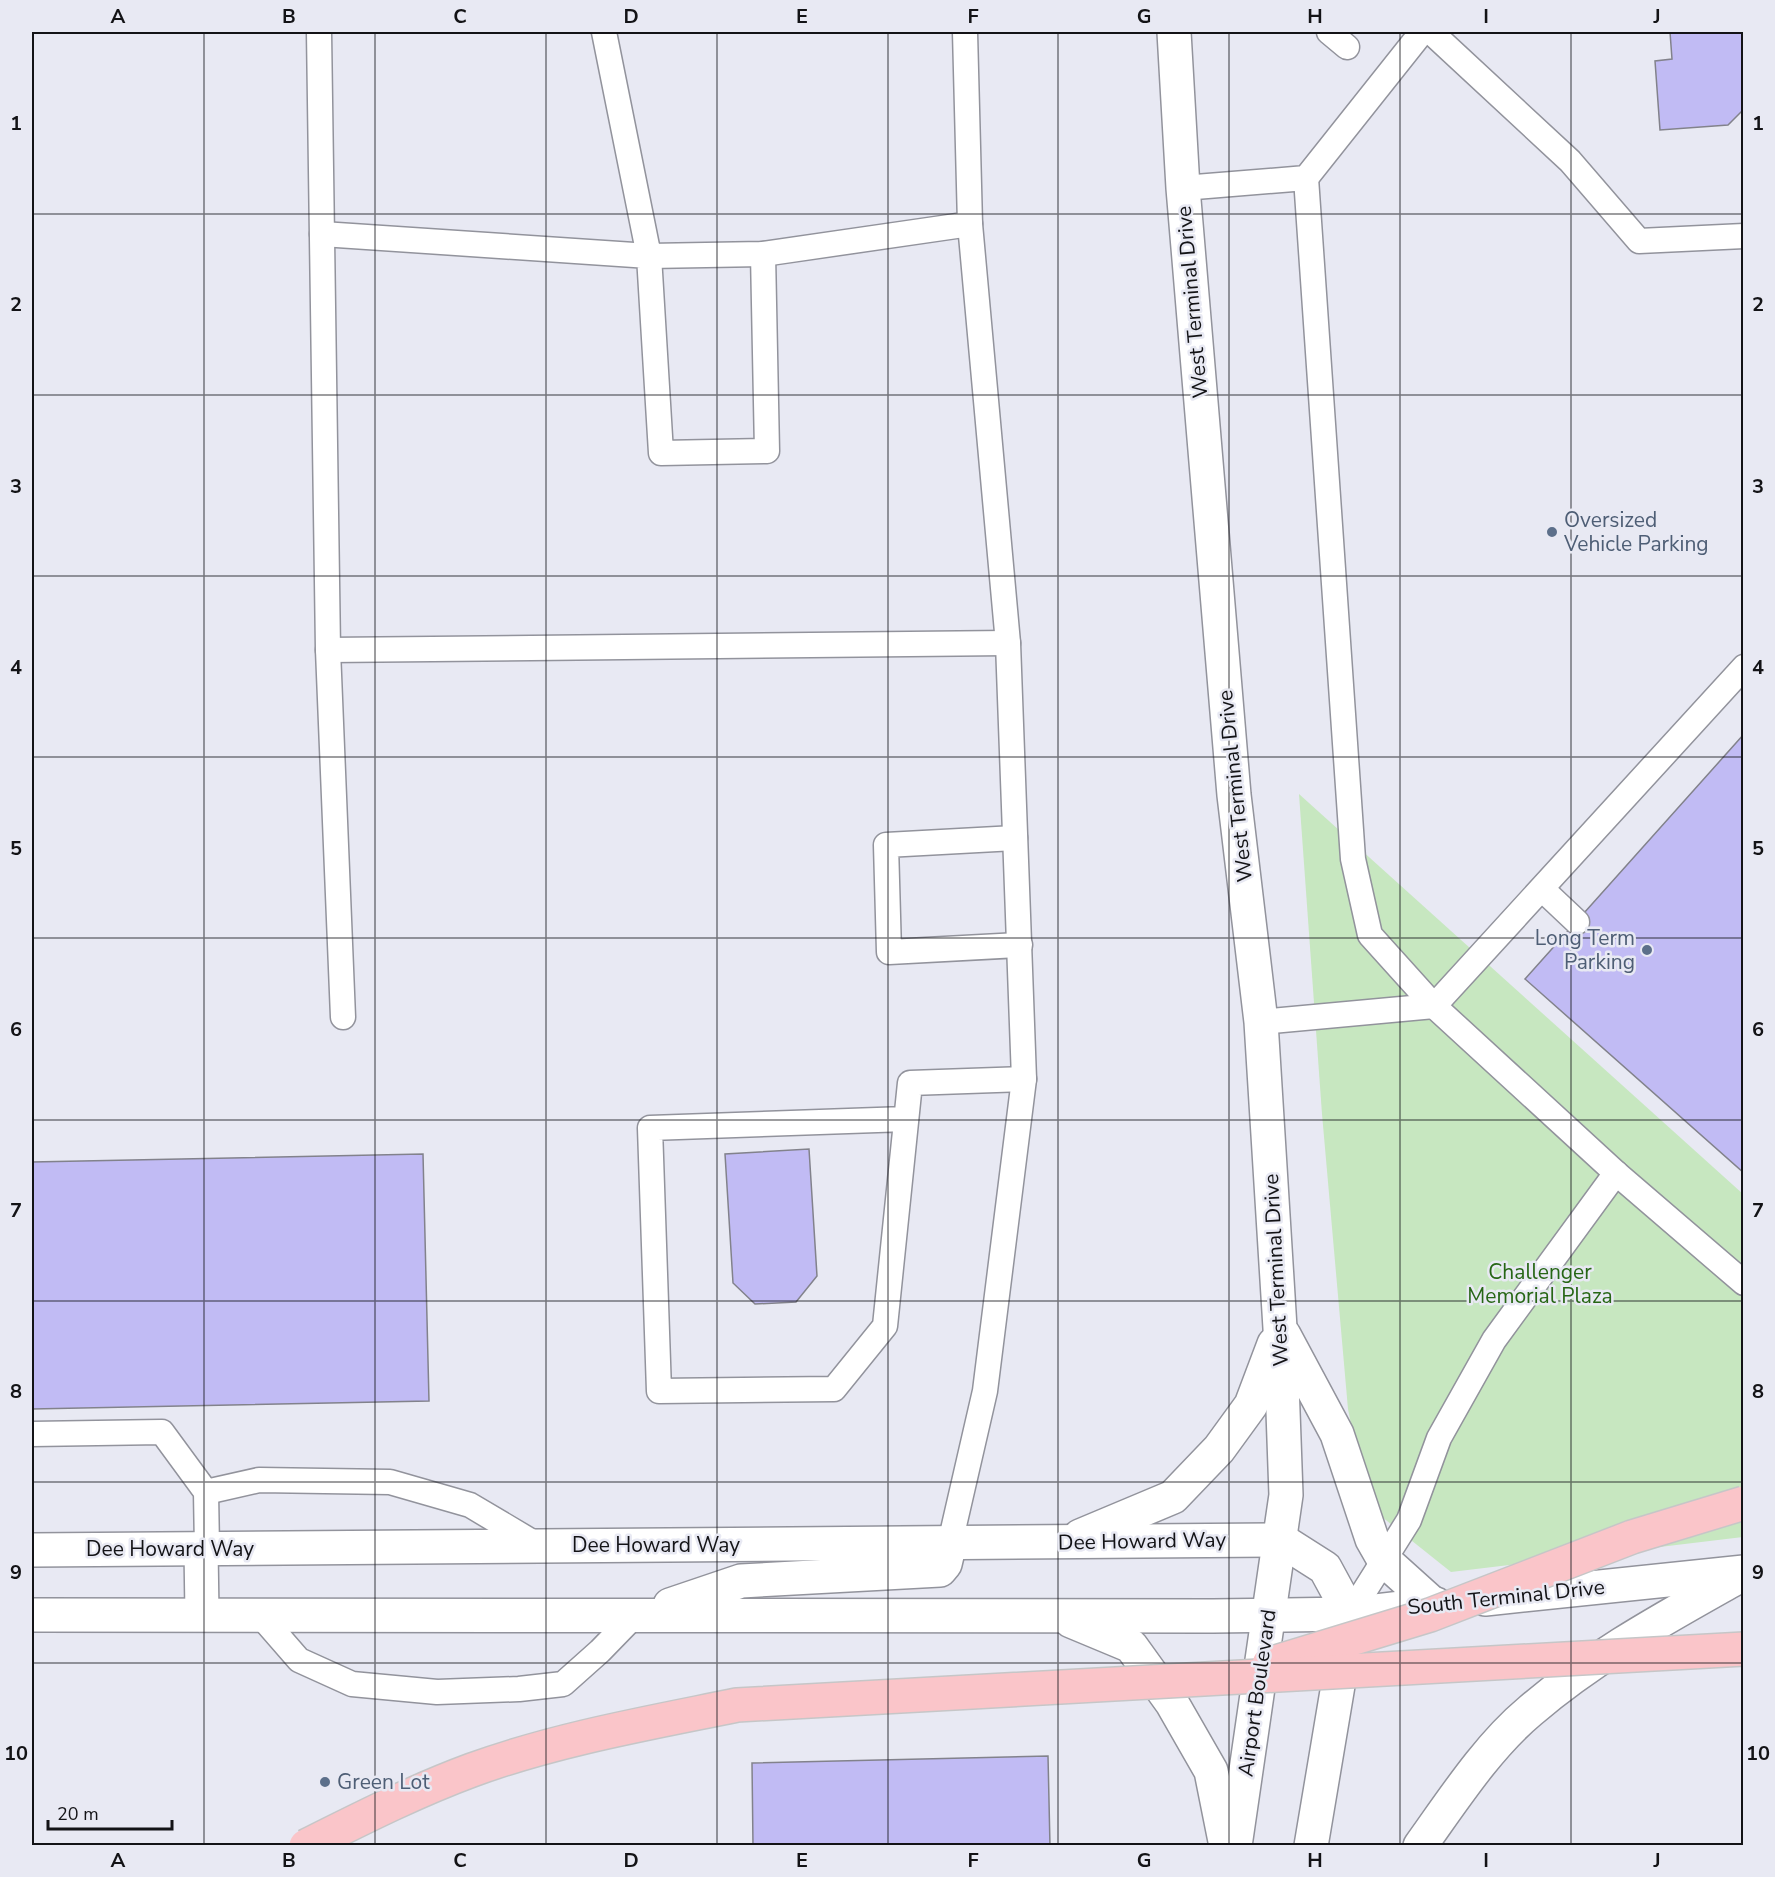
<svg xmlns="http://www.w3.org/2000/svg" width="1775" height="1877" font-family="'Nunito Sans',sans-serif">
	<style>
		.green { fill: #c7e7c0 }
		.building { fill: #c1bbf4; stroke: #82828b; stroke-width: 1.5 }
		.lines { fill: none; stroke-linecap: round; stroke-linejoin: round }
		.lane-casing { stroke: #92939c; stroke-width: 27 }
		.street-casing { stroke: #92939c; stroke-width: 36 }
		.secondary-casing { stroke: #92939c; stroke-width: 36 }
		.lane { stroke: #fff; stroke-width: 24 }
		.street { stroke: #fff; stroke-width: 33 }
		.secondary { stroke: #fff; stroke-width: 33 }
		.highway-bridge-casing { stroke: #c6c6c7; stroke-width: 36; stroke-linecap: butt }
		.highway-bridge { stroke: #fac5c9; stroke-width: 33 }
		.grid { fill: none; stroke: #131316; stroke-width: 1.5; stroke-opacity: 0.55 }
		.service-dot { fill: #5c6f8a; stroke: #e8e9f3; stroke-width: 2 }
		.labels { text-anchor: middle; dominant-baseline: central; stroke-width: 5; stroke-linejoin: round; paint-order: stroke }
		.street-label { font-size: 21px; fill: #131316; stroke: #e8e9f3 }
		.service-label { font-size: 21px; fill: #4e5e75; stroke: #e8e9f3; text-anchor: start }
		.park-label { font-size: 21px; fill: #266615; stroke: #e8e9f3 }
		.neatline { fill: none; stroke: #131316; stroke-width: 2 }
		.grid-label { font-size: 20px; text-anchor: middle; font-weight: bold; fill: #131316 }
	</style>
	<rect width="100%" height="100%" fill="#e8e9f3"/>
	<!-- green -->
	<polygon class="green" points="1299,794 1743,1194 1743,1537 1451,1572 1367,1505 1348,1409 1322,1114"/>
	<!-- building -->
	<g class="building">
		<polygon points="1670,32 1744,32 1744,109 1728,125 1660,130 1655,61 1672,59"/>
		<polygon points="1744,734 1744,1173 1525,979"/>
		<polygon points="809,1149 817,1276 796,1302 755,1304 733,1283 725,1154"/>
		<polygon points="423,1154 429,1401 32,1409 32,1162"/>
		<polygon points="1048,1756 1050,1846 753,1846 752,1763"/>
	</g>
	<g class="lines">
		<defs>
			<g id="lane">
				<polyline points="319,32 328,650 343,1017"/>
				<polyline points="604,32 649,256 763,254 970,224"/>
				<polyline points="1329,32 1347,47"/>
				<polyline points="1431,32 1570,161 1639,241 1744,236"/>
				<polyline points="1306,178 1353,859 1370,935 1434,1006 1616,1173 1744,1283"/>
				<polyline points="1183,188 1306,178 1422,32"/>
				<polyline points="322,234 649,256 661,453 767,451 763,254"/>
				<polyline points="328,650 1008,643"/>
				<polyline points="1015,838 886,845 889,952 1020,945"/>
				<polyline points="1542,889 1577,922"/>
				<polyline points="1261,1022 1434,1006 1744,667"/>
				<polyline points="906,1119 650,1128 659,1391 834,1389 885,1326 910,1083 1024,1079"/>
				<polyline points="32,1434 162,1432 206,1492 207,1549"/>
				<polyline points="206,1492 259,1480 390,1482 470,1505 539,1546"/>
				<polyline points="950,1543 985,1391 1024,1079 1008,643 970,224 965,32"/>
				<polyline points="259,1614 299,1660 352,1684 437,1692 519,1689 563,1684 600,1651 636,1614"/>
				<polyline points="1350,1614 1409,1520 1439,1438 1494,1340 1616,1173"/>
			</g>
			<polyline id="street" points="201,1549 202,1614"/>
			<g id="secondary">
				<polyline points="1174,32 1183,188 1234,795 1261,1022 1280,1328 1286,1495 1235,1846"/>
				<polyline points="1284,1335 1337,1434 1372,1539 1384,1560 1434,1605"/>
				<polyline points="1080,1536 1173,1497 1219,1449 1251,1405 1274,1344"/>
				<polyline points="1281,1540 1325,1568 1350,1614 1311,1846"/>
				<polyline points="32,1550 1281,1540"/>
				<polyline points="1485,1599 1744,1572"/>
				<polyline points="670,1605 741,1581 940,1570 945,1564 950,1543"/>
				<polyline points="32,1615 1213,1616 1350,1614 1436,1604"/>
				<polyline points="1071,1621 1131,1646 1172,1703 1211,1771 1226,1846"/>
				<path d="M1420,1846C1453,1800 1487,1747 1530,1711C1593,1657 1663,1619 1734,1579"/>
			</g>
		</defs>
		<!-- lane casing -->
		<use href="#lane" class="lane-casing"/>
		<!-- street casing -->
		<use href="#street" class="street-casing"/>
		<!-- secondary casing -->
		<use href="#secondary" class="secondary-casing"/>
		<!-- lane -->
		<use href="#lane" class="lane"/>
		<!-- street -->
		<use href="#street" class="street"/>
		<!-- secondary -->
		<use href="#secondary" class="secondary"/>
		<defs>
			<g id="highway-bridge">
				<polyline points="1269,1664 1430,1615 1632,1537 1744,1503"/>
				<path d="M306,1846C360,1819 415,1791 472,1770C557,1739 649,1723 737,1705L1744,1649"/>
			</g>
		</defs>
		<!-- highway-bridge casing -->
		<use href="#highway-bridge" class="highway-bridge-casing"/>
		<!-- highway-bridge -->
		<use href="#highway-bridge" class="highway-bridge"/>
	</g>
	<!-- grid -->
	<path class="grid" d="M204,32V1846M375,32V1846M546,32V1846M717,32V1846M888,32V1846M1058,32V1846M1229,32V1846M1400,32V1846M1571,32V1846M32,214H1744M32,395H1744M32,576H1744M32,757H1744M32,938H1744M32,1120H1744M32,1301H1744M32,1482H1744M32,1663H1744"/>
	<!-- markers -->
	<g class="service-dot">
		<circle cx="1552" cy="532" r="6"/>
		<circle cx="1647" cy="950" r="6"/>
		<circle cx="325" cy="1782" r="6"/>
	</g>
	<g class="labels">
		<!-- street labels -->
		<g class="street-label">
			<text transform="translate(1192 302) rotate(-95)">West Terminal Drive</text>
			<text transform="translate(1235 786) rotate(-96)">West Terminal Drive</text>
			<text transform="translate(1276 1270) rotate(-93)">West Terminal Drive</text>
			<text transform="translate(1142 1541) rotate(-1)">Dee Howard Way</text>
			<text x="656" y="1545">Dee Howard Way</text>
			<text x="170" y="1549">Dee Howard Way</text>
			<text transform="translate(1506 1597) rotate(-6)">South Terminal Drive</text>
			<text transform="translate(1257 1693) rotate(-82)">Airport Boulevard</text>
		</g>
		<!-- service labels -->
		<g class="service-label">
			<text x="1564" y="520">Oversized<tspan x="1564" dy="24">Vehicle Parking</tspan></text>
			<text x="1635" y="938" text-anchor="end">Long Term<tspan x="1635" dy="24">Parking</tspan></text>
			<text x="337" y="1782">Green Lot</text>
		</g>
		<!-- park labels -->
		<g class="park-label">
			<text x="1540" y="1272">Challenger<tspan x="1540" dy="24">Memorial Plaza</tspan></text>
		</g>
	</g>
	<!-- border -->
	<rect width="1775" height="1877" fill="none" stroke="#e8e9f3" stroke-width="66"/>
	<!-- scale -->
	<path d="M48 1820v9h124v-9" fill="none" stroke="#131316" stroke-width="3"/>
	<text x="57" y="1820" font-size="18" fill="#131316" stroke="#e8e9f3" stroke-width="4.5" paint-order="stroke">20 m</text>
	<rect x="33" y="33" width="1709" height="1811" class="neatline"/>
	<g class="grid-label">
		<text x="118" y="23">A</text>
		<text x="289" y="23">B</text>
		<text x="460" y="23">C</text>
		<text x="631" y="23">D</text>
		<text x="802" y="23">E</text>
		<text x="973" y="23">F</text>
		<text x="1144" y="23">G</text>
		<text x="1315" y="23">H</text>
		<text x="1486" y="23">I</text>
		<text x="1657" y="23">J</text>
		<text x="16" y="130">1</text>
		<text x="1758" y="130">1</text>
		<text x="16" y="311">2</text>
		<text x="1758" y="311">2</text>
		<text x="16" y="493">3</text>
		<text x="1758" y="493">3</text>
		<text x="16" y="674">4</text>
		<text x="1758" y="674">4</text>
		<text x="16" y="855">5</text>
		<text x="1758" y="855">5</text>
		<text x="16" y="1036">6</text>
		<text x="1758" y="1036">6</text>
		<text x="16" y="1217">7</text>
		<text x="1758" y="1217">7</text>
		<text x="16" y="1398">8</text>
		<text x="1758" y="1398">8</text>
		<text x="16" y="1579">9</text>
		<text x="1758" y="1579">9</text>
		<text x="16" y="1760">10</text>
		<text x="1758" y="1760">10</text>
		<text x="118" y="1867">A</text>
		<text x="289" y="1867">B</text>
		<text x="460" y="1867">C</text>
		<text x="631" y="1867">D</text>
		<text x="802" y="1867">E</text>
		<text x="973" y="1867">F</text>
		<text x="1144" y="1867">G</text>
		<text x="1315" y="1867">H</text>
		<text x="1486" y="1867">I</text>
		<text x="1657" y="1867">J</text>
	</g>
</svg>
